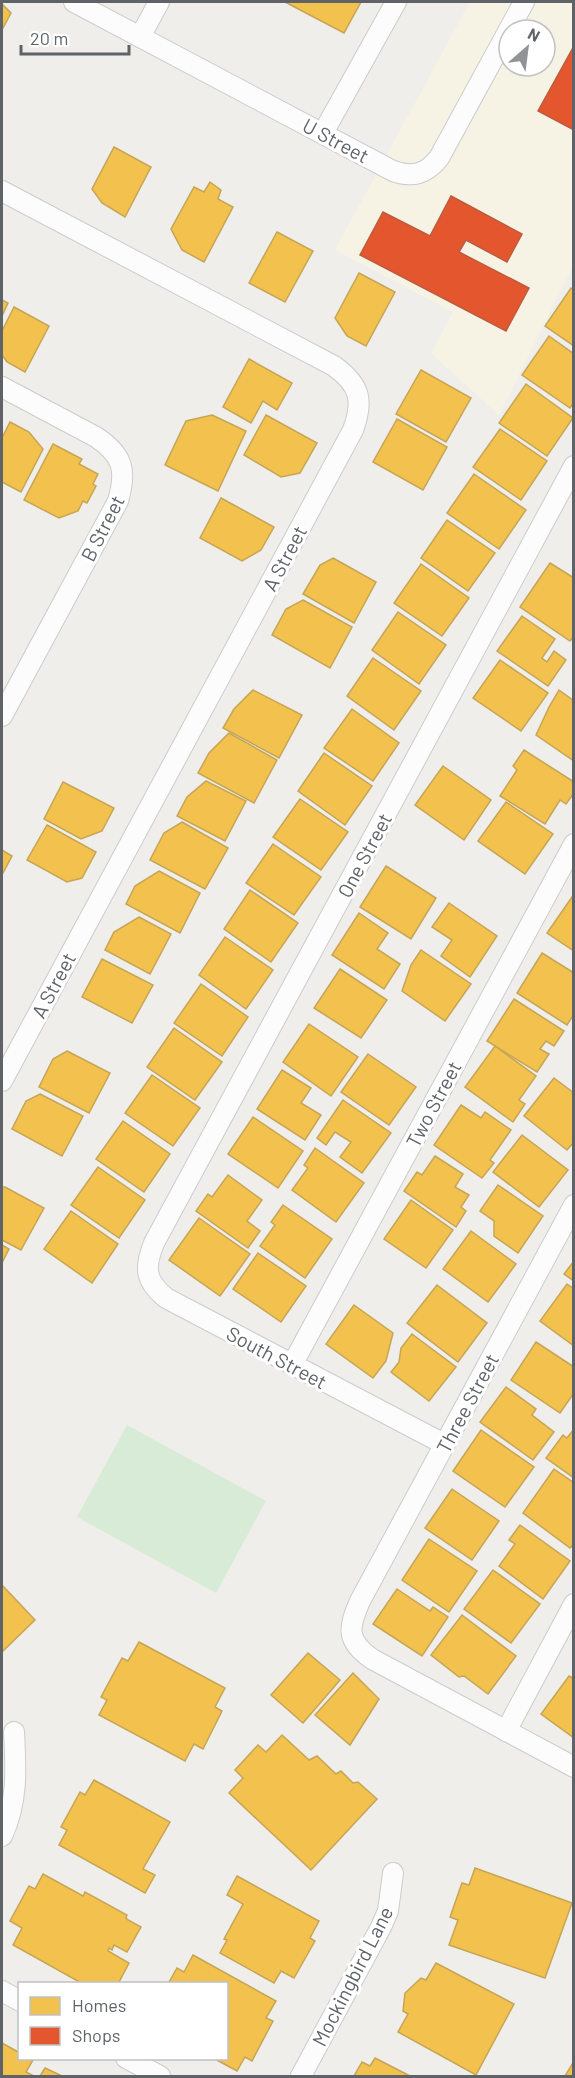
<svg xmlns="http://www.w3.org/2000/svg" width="575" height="2078" font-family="Barlow,sans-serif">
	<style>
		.commercial { fill: #f7f3e4; fill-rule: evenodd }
		.green { fill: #d8ebd6 }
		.homes { fill: #f2c14e; stroke: #c6a556; stroke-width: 1.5 }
		.shops { fill: #e4572e; stroke: #bc5b3f; stroke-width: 1.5 }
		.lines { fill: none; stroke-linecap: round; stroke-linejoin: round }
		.lane-casing { stroke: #cbcccc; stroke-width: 22 }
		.lane { stroke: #fdfcfc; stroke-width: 20 }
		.labels { text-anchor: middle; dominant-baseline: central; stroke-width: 6; stroke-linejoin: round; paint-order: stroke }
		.street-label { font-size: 20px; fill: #5f6368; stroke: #fff }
	</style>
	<rect width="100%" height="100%" fill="#efeeea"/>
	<!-- commercial -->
	<path class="commercial" d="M470,2H573V266L499,415L431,353L453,312L335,250ZM509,30H545V66H509Z"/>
	<!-- green -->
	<polygon class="green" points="127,1425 266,1501 216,1593 77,1517"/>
	<!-- homes -->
	<g class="homes">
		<polygon points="285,2 361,2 344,33"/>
		<polygon points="2,4 11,13 2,30"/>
		<polygon points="114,147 151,167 125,217 102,203 92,189"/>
		<polygon points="210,182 221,190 218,199 233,207 204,262 182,250 171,229 194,187 204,192"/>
		<polygon points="277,232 313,251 285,302 249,283"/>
		<polygon points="359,273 395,292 366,346 347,336 335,318"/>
		<polygon points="571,288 574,290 574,346 545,326"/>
		<polygon points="2,300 8,303 2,316"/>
		<polygon points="14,307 49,326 25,372 7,362 2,355 2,331"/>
		<polygon points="549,336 574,354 574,402 570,408 522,375"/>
		<polygon points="249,359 292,383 277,410 263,401 251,423 223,407"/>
		<polygon points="421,370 471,398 446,442 396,414"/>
		<polygon points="526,384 573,418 547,456 499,423"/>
		<polygon points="212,415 246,431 218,491 165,465 186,421"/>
		<polygon points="266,415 317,443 300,473 281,477 244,455"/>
		<polygon points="397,419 447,447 423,490 373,462"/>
		<polygon points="10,422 29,432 43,449 21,492 2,482 2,438"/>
		<polygon points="500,429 547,461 521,500 473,467"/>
		<polygon points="53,444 82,459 79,464 98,474 93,484 96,486 87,503 83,501 78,511 59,518 24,500"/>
		<polygon points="474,474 526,510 499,549 447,513"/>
		<polygon points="221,498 274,527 261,550 242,561 200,538"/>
		<polygon points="447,520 495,553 468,591 421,558"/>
		<polygon points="333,558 376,582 354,623 303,594 320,565"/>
		<polygon points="550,563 574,578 574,636 570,641 520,607"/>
		<polygon points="421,564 469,598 442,636 394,603"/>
		<polygon points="303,600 352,627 330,668 272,635 286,609"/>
		<polygon points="398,612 446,645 419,684 372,650"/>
		<polygon points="522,616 555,639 542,658 547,662 554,651 566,660 548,686 497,651"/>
		<polygon points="373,658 421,691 394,730 347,696"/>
		<polygon points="500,660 548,693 521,731 473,698"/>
		<polygon points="253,690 302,715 279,758 223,728 234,709"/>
		<polygon points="559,690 574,701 574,761 536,735 549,707"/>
		<polygon points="352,709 399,743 373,781 324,748"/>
		<polygon points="229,733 277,760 254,803 198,773 209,753"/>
		<polygon points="524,750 574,782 574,793 566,804 560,800 545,824 500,796 517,770 513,766"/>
		<polygon points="324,753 372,786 345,825 298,791"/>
		<polygon points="443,766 491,800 464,840 415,805"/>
		<polygon points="206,781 246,801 225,841 177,816 187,797"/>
		<polygon points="63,782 114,808 102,831 81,839 44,819"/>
		<polygon points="300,799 348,832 321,870 273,837"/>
		<polygon points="506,802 553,834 525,874 478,841"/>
		<polygon points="182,822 228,848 205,889 150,860 164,833"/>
		<polygon points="47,825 96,852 82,878 67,882 27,860"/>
		<polygon points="273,844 321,877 294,915 246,883"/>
		<polygon points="2,850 12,856 2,875"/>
		<polygon points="386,866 436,898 411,939 360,907"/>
		<polygon points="159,871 200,893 180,933 126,904 135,886"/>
		<polygon points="250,890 298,923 271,962 224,929"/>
		<polygon points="572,897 574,898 574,951 547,933"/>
		<polygon points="449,903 497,936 470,977 441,956 452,940 432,927"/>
		<polygon points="359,913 388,933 377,949 400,964 384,989 332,955"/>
		<polygon points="139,917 171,934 150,974 105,950 114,932"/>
		<polygon points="225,937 273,970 246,1009 199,975"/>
		<polygon points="421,950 471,984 445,1021 402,991 411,965"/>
		<polygon points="542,953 574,973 574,1014 567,1025 517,993"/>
		<polygon points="102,959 153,985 132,1023 82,997"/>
		<polygon points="340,969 387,1000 361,1038 314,1008"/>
		<polygon points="201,984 248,1017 222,1056 174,1023"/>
		<polygon points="514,999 564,1031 554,1046 546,1041 540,1049 549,1054 537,1072 487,1041"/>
		<polygon points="309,1024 358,1057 331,1096 283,1062"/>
		<polygon points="174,1028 222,1062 195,1100 147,1067"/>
		<polygon points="495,1046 536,1076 519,1100 525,1104 513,1122 465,1087"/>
		<polygon points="67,1051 110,1073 89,1113 39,1087 53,1059"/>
		<polygon points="368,1054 416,1087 389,1125 341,1092"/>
		<polygon points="282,1070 311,1088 301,1103 321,1115 305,1140 257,1109"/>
		<polygon points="152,1075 200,1108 173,1146 125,1113"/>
		<polygon points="554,1078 574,1093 574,1142 567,1150 524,1116"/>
		<polygon points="40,1094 83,1116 62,1156 12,1129 26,1101"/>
		<polygon points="343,1100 391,1133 362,1173 340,1157 351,1142 335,1132 326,1145 317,1138"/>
		<polygon points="461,1105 481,1118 485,1112 511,1130 490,1160 494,1163 482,1178 434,1145"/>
		<polygon points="253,1117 303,1151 278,1188 228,1154"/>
		<polygon points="123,1121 170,1154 144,1192 96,1159"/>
		<polygon points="522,1135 568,1170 539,1207 493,1172"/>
		<polygon points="315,1148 364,1183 336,1222 292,1190 308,1168 304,1165"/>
		<polygon points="435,1156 463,1174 455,1187 469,1195 461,1207 466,1211 456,1227 404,1191 417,1172 422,1175"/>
		<polygon points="98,1167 145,1200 119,1238 71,1205"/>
		<polygon points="228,1175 262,1200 247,1221 260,1231 248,1248 196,1211 208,1194 212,1197"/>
		<polygon points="498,1185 543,1216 518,1253 494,1236 494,1221 480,1211"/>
		<polygon points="2,1187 5,1187 44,1208 21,1250 2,1240"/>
		<polygon points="411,1200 453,1230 426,1268 384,1239"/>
		<polygon points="283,1205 332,1239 305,1278 260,1246 275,1225 271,1222"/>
		<polygon points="71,1211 118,1244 92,1283 44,1249"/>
		<polygon points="199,1218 250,1254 220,1296 169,1260"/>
		<polygon points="471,1231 516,1264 488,1302 443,1269"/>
		<polygon points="2,1245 9,1249 2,1263"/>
		<polygon points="258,1253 306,1286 281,1322 233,1289"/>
		<polygon points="574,1261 574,1281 564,1274"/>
		<polygon points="567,1284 574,1289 574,1346 540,1321"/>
		<polygon points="437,1285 487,1323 458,1362 407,1323"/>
		<polygon points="354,1305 393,1333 386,1361 373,1378 326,1344"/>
		<polygon points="412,1334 456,1367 429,1401 391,1372 399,1362 401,1348"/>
		<polygon points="536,1342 574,1367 574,1393 560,1413 511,1380"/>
		<polygon points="506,1387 536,1409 532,1415 554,1432 533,1460 480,1422"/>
		<polygon points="574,1429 574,1478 546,1458 563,1435 567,1438"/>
		<polygon points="481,1430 534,1467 505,1507 453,1471"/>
		<polygon points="554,1469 574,1483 574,1544 570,1548 523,1513"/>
		<polygon points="452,1489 499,1521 472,1560 425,1528"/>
		<polygon points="520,1525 570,1561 543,1599 499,1566 515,1544 509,1540"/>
		<polygon points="429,1539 477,1571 449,1612 402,1580"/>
		<polygon points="493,1570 540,1604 511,1643 464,1609"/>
		<polygon points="2,1585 35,1620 2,1652"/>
		<polygon points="397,1589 430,1611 433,1607 448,1617 422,1656 373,1624"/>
		<polygon points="462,1615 516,1656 488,1694 464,1676 459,1677 431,1655"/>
		<polygon points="139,1642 225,1688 215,1707 222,1711 203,1749 194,1744 185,1761 99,1715 107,1700 101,1697 122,1658 128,1661"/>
		<polygon points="308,1653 340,1680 303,1723 271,1695"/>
		<polygon points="353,1673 379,1699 350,1745 315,1715"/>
		<polygon points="569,1676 574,1679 574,1738 541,1714"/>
		<polygon points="282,1735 309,1760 317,1756 336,1774 341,1771 353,1783 358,1782 377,1799 311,1870 229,1793 243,1778 235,1770 258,1745 266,1752"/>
		<polygon points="94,1780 170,1822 143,1869 155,1875 145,1893 59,1845 67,1830 61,1827 80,1792 85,1795"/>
		<polygon points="475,1868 572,1903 545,1978 449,1945 458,1920 450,1917 462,1883 469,1885"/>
		<polygon points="43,1874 83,1896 85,1892 127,1915 126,1918 128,1920 141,1927 127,1952 114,1945 112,1950 109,1948 108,1951 129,1963 118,1984 83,1984 13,1945 22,1928 10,1921 29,1886 35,1889"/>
		<polygon points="237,1876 319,1921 310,1938 315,1941 294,1978 281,1971 274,1983 220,1953 227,1940 224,1939 243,1904 227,1895"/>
		<polygon points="193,1955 276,2001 266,2018 273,2021 252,2061 245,2057 237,2071 213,2058 226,2058 226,1984 168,1984 177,1968 184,1972"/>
		<polygon points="436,1963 514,2004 476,2075 398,2032 408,2014 403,2011 405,1993 421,1978 426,1980"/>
		<polygon points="2,2043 20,2053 20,2058 33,2060 26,2072 34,2076 2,2076"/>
		<polygon points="375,2058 410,2076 354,2076 362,2062 370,2066"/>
		<polygon points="574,2061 574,2076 565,2076"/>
		<polygon points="45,2068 62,2076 40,2076"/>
	</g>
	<!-- shops -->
	<g class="shops">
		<polygon points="574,46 574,130 538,111"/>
		<polygon points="451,196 522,234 507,262 466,240 459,252 529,288 506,331 360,255 383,212 430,236"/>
	</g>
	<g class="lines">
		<defs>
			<g id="lane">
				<path d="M74,2L393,171C413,178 426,174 439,158L524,2"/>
				<polyline points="140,37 159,2"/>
				<polyline points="323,133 396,2"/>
				<path d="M2,191L334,366C360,385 364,400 353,430L2,1081"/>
				<path d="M2,387L96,437C123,455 127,470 118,501L2,716"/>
				<path d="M574,1205L360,1601C348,1628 346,1641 372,1659L574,1767"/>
				<polyline points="292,1365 574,844"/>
				<path d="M444,1444L166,1298C145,1281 144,1268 154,1243L574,466"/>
				<polyline points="506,1731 574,1604"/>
				<path d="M2,1836C18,1802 16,1769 14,1732"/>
				<polyline points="2,1991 20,2001"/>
				<polyline points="126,2058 160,2076"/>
				<polyline points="301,2076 381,1927 388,1911 393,1873"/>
			</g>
		</defs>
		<!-- lane casing -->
		<use href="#lane" class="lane-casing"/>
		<!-- lane -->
		<use href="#lane" class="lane"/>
	</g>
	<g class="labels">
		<!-- street labels -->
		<g class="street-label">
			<text transform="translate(336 140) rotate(28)">U Street</text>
			<text transform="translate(102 528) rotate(-63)">B Street</text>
			<text transform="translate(284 558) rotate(-62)">A Street</text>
			<text transform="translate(364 855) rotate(-62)">One Street</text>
			<text transform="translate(53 985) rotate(-62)">A Street</text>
			<text transform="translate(433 1104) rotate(-62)">Two Street</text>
			<text transform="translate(277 1357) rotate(28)">South Street</text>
			<text transform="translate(467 1403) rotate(-62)">Three Street</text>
			<text transform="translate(352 1976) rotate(-63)">Mockingbird Lane</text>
		</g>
	</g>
	<!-- border -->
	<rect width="575" height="2078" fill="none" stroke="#5f6368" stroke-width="6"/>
	<!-- legend -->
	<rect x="18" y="1982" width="210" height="78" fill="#ffffff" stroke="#bfc1c3" stroke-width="1.5"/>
	<rect x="30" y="1997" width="30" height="18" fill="#f2c14e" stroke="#bfc1c3" stroke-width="1.5"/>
	<text x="72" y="2012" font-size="18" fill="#5f6368">Homes</text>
	<rect x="30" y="2027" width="30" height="18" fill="#e4572e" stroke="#bfc1c3" stroke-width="1.5"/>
	<text x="72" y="2042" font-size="18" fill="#5f6368">Shops</text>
	<!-- north arrow -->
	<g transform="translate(527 48) rotate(28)"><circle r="28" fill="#ffffff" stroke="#bfc1c3" stroke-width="1.5"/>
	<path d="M0-4.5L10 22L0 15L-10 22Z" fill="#919496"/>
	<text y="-9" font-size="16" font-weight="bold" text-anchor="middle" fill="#5f6368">N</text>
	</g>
	<!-- scale -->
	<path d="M21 45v9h108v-9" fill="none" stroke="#5f6368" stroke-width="3"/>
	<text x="30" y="45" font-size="18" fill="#5f6368" stroke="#ffffff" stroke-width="4.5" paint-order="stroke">20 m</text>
</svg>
